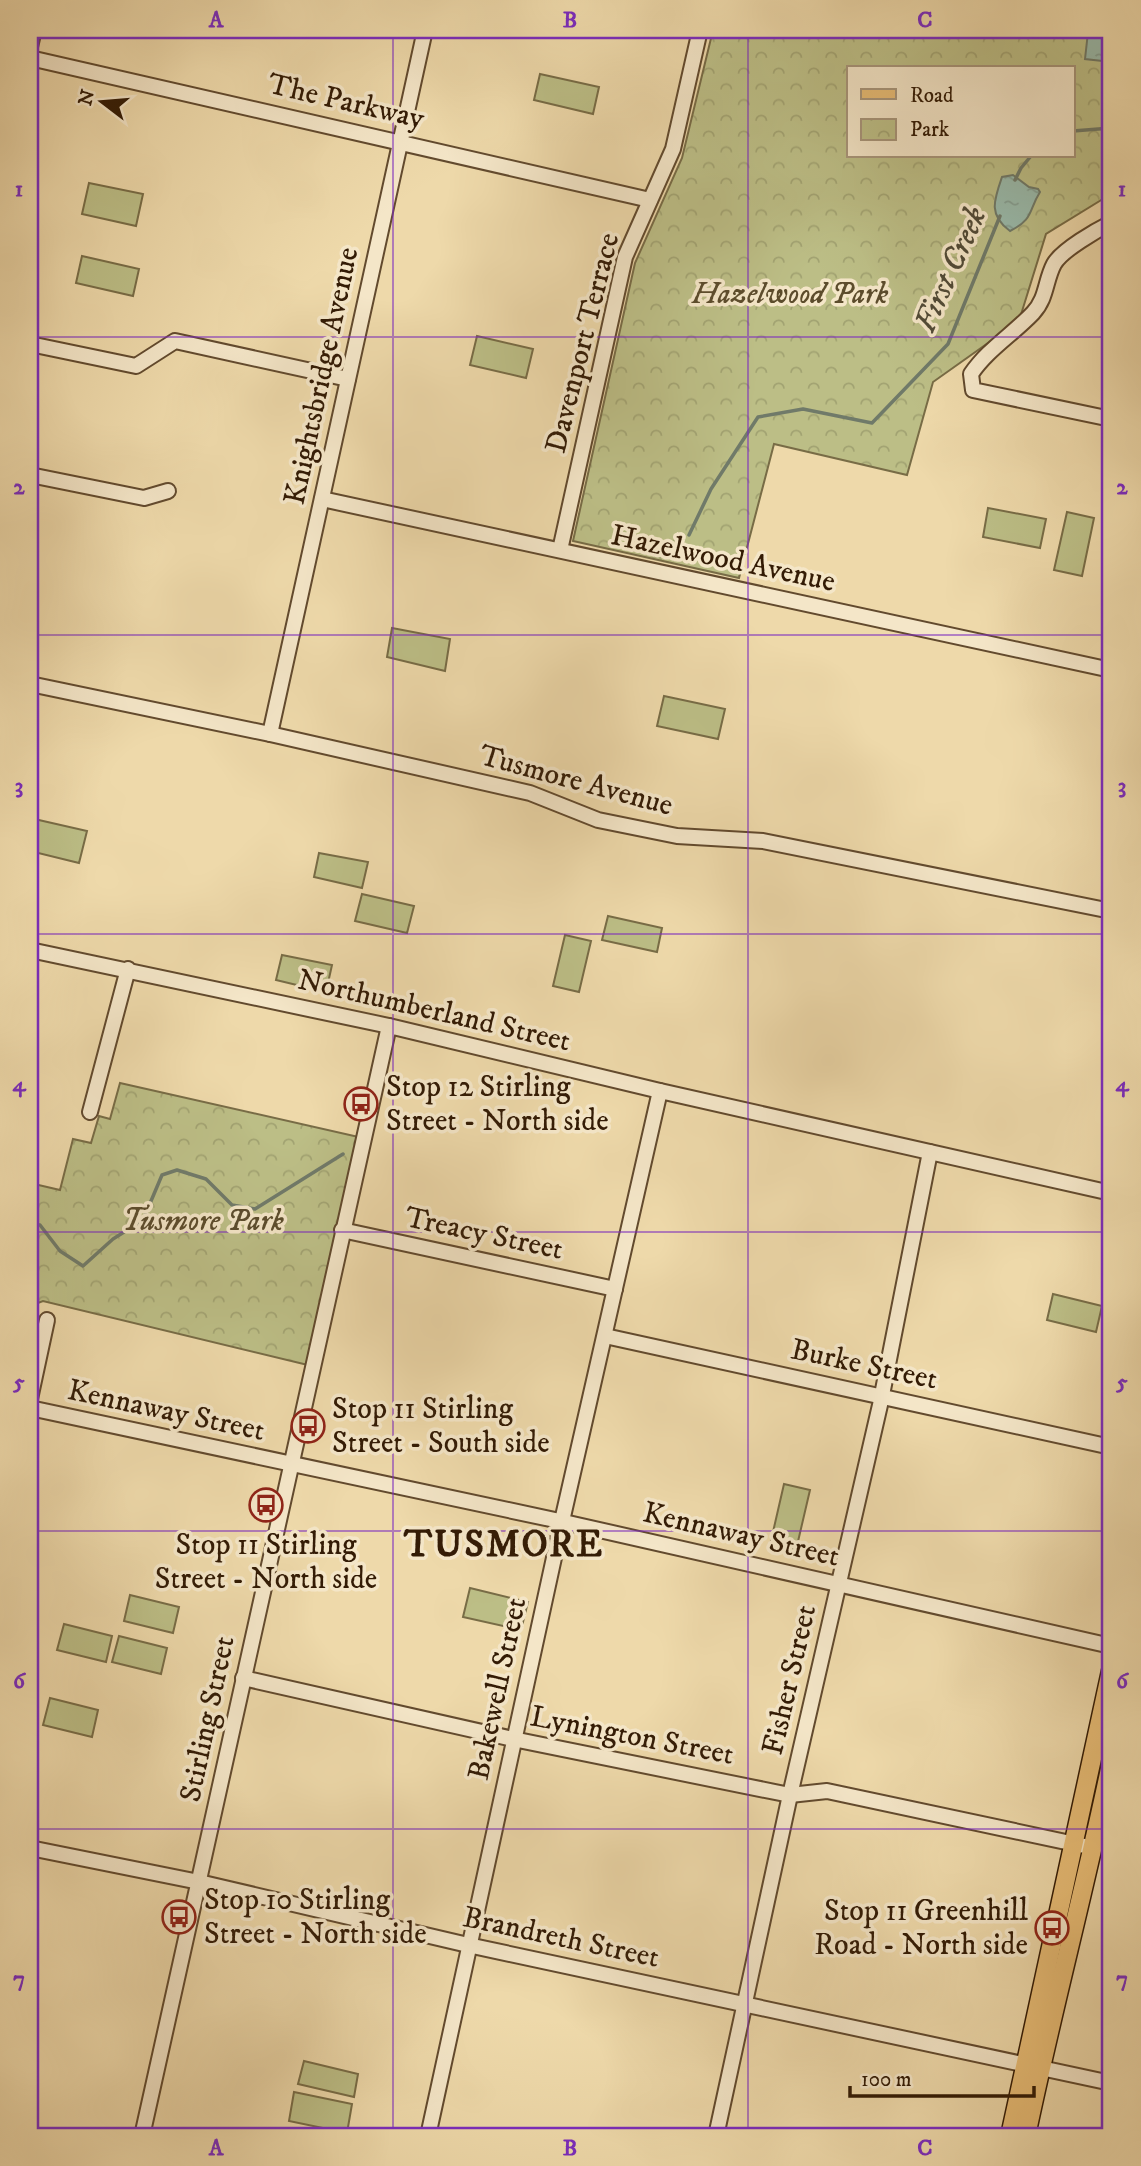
<svg xmlns="http://www.w3.org/2000/svg" width="1141" height="2166" font-family="'IM FELL DW Pica',serif">
	<style>
		.grass { fill: #bcbe86; stroke: #786c46; stroke-width: 2 }
		.park { fill: url(#park-crowns); stroke: #786c46; stroke-width: 2; fill-rule: evenodd }
		.water { fill: url(#water-ripples); stroke: #707a69; stroke-width: 2 }
		.lines { fill: none; stroke-linecap: round; stroke-linejoin: round }
		.stream { stroke: #707a69; stroke-width: 3.5 }
		.minor-casing { stroke: #624a2e; stroke-width: 18 }
		.major-casing { stroke: #331b05; stroke-width: 21 }
		.minor { stroke: #f4e6c8; stroke-width: 14 }
		.major { stroke: #e7bc75; stroke-width: 18 }
		.grid { fill: none; stroke: #7b2cbf; stroke-width: 2; stroke-opacity: 0.55 }
		.labels { text-anchor: middle; dominant-baseline: central; stroke-width: 7; stroke-linejoin: round; paint-order: stroke }
		.street-label { font-size: 30px; fill: #331b05; stroke: #f4e6c8 }
		.park-label { font-size: 30px; font-style: italic; fill: #5c4c2c; stroke: #f4e6c8 }
		.poi-label { font-size: 30px; fill: #331b05; stroke: #f4e6c8; text-anchor: start }
		.water-label { font-size: 32px; font-style: italic; fill: #524b37; stroke: #f4e6c8 }
		.district-label { font-size: 37px; font-weight: bold; letter-spacing: 2px; fill: #331b05; stroke: #f4e6c8 }
		.neatline { fill: none; stroke: #7b2cbf; stroke-width: 2.5 }
		.grid-label { font-size: 23px; text-anchor: middle; font-weight: bold; fill: #7b2cbf }
	</style>
	<defs>
		<pattern id="park-crowns" width="20" height="18" patternUnits="userSpaceOnUse" patternTransform="scale(1.75)"><rect width="20" height="18" fill="#bcbe86"/><path d="M2 6a3 3 0 1 1 6 0M12 15a3 3 0 1 1 6 0" fill="none" stroke="#a2a372"/></pattern>
		<pattern id="water-ripples" width="26" height="14" patternUnits="userSpaceOnUse" patternTransform="scale(1.75)"><rect width="26" height="14" fill="#99baab"/><path d="M2 4q2-2 4 0t4 0M15 11q2-2 4 0t4 0" fill="none" stroke="#849f92"/></pattern>
	</defs>
	<rect width="100%" height="100%" fill="#eed9aa"/>
	<filter id="stains"><feTurbulence type="fractalNoise" baseFrequency=".00286" numOctaves="4"/><feColorMatrix values="0 0 0 0 .2 0 0 0 0 .09 0 0 0 0 .02 0 0 0 .5 -.17"/></filter>
	<radialGradient id="worn" r=".72"><stop offset=".6" stop-color="#630" stop-opacity="0"/><stop offset="1" stop-color="#630" stop-opacity=".3"/></radialGradient>
	<!-- grass -->
	<g class="grass">
		<polygon points="540,74 599,87 593,114 534,100"/>
		<polygon points="89,183 143,194 136,226 82,214"/>
		<polygon points="82,256 139,269 133,296 76,283"/>
		<polygon points="477,336 533,349 526,378 470,365"/>
		<polygon points="988,508 1046,519 1040,548 983,537"/>
		<polygon points="1067,512 1094,518 1082,576 1054,570"/>
		<polygon points="392,628 450,639 445,671 387,657"/>
		<polygon points="664,696 725,709 718,739 657,726"/>
		<polygon points="30,818 87,831 79,863 30,851"/>
		<polygon points="319,853 368,862 362,888 314,877"/>
		<polygon points="362,894 414,906 407,933 355,921"/>
		<polygon points="608,916 662,928 657,952 602,940"/>
		<polygon points="565,935 591,941 579,992 553,986"/>
		<polygon points="282,955 332,965 326,992 276,980"/>
		<polygon points="1053,1294 1102,1306 1096,1332 1047,1320"/>
		<polygon points="784,1484 810,1490 796,1550 770,1545"/>
		<polygon points="470,1588 528,1602 521,1630 463,1617"/>
		<polygon points="130,1595 179,1607 173,1633 124,1621"/>
		<polygon points="64,1624 112,1636 106,1662 57,1650"/>
		<polygon points="119,1636 167,1648 161,1674 112,1662"/>
		<polygon points="50,1698 98,1710 92,1737 43,1725"/>
		<polygon points="304,2061 358,2074 354,2097 298,2084"/>
		<polygon points="294,2092 352,2104 347,2133 289,2121"/>
	</g>
	<!-- park -->
	<g class="park">
		<path d="M713,30H1111V194L1046,234L1019,321L933,382L907,475L774,444L739,578L573,541L635,263L682,158ZM849,68H1073V156H849Z"/>
		<polygon points="120,1083 363,1138 312,1366 43,1301 30,1306 30,1183 60,1190 73,1139 91,1143 99,1116 110,1119"/>
	</g>
	<!-- water -->
	<g class="water">
		<polygon points="1088,32 1111,34 1111,62 1085,59"/>
		<path d="M1013,175L1029,187L1038,189L1040,192C1028,211 1034,219 1010,231C988,215 994,200 1002,177Z"/>
	</g>
	<g class="lines">
		<!-- stream -->
		<g class="stream">
			<polyline points="1073,131 1111,128"/>
			<polyline points="1015,180 1021,168 1031,156"/>
			<polyline points="689,535 711,489 758,417 803,409 872,423 948,344 1000,216"/>
			<polyline points="30,1224 40,1225 60,1251 83,1266 113,1239 143,1220 162,1175 177,1170 206,1179 232,1205 255,1209 343,1154"/>
		</g>
		<defs>
			<g id="minor">
				<polyline points="30,47 34,30"/>
				<polyline points="30,58 650,200"/>
				<path d="M1111,223C1097,230 1062,250 1054,264C1045,281 1047,298 1033,313C1013,334 987,350 971,374L973,390L1111,419"/>
				<polyline points="30,344 136,366 175,341 348,379"/>
				<polyline points="30,475 144,498 168,491"/>
				<polyline points="322,499 1111,670"/>
				<polyline points="560,550 625,257 673,149 700,30"/>
				<polyline points="30,684 270,734 530,793 598,820 677,836 763,841 1111,911"/>
				<polyline points="270,734 425,30"/>
				<polyline points="30,950 389,1026 660,1091 1111,1193"/>
				<polyline points="90,1112 128,969"/>
				<polyline points="342,1230 615,1289"/>
				<polyline points="605,1336 1111,1447"/>
				<polyline points="30,1399 47,1320"/>
				<polyline points="30,1408 555,1520 1111,1646"/>
				<polyline points="243,1678 513,1739 775,1792 790,1795 827,1791 1094,1848"/>
				<polyline points="30,1848 199,1882 468,1945 1111,2083"/>
				<polyline points="142,2136 389,1026"/>
				<polyline points="428,2136 562,1521 660,1091"/>
				<polyline points="716,2136 790,1795 880,1405 930,1152"/>
			</g>
			<g id="major">
				<polyline points="1010,2136 1111,1671"/>
				<path d="M1026,2136C1052,2011 1085,1889 1111,1764"/>
			</g>
		</defs>
		<!-- minor casing -->
		<use href="#minor" class="minor-casing"/>
		<!-- major casing -->
		<use href="#major" class="major-casing"/>
		<!-- minor -->
		<use href="#minor" class="minor"/>
		<!-- major -->
		<use href="#major" class="major"/>
	</g>
	<!-- grid -->
	<path class="grid" d="M393,30V2136M748,30V2136M30,337H1111M30,635H1111M30,934H1111M30,1232H1111M30,1531H1111M30,1829H1111"/>
	<!-- icons -->
	<defs>
		<symbol id="bus-ring" viewBox="-11 -11 22 22"><circle r="9.5" fill="#f4e6c8" stroke="#8f2418" stroke-width="1.5"/><path d="M-5-6H5V4H4V6H2V4H-2V6H-4V4H-5ZM-3.5-4V0h7V-4ZM-3.5 1.2v1.5H-2V1.2ZM2 1.2v1.5H3.5V1.2Z" fill="#8f2418"/></symbol>
	</defs>
	<g fill-rule="evenodd">
		<use href="#bus-ring" x="342" y="1085" width="38" height="38"/>
		<use href="#bus-ring" x="289" y="1407" width="38" height="38"/>
		<use href="#bus-ring" x="247" y="1486" width="38" height="38"/>
		<use href="#bus-ring" x="160" y="1898" width="38" height="38"/>
		<use href="#bus-ring" x="1033" y="1909" width="38" height="38"/>
	</g>
	<g class="labels">
		<!-- street labels -->
		<g class="street-label">
			<text transform="translate(346 102) rotate(13)">The Parkway</text>
			<text transform="translate(583 343) rotate(-76)">Davenport Terrace</text>
			<text transform="translate(322 376) rotate(-78)">Knightsbridge Avenue</text>
			<text transform="translate(723 559) rotate(12)">Hazelwood Avenue</text>
			<text transform="translate(576 781) rotate(15)">Tusmore Avenue</text>
			<text transform="translate(434 1011) rotate(13)">Northumberland Street</text>
			<text transform="translate(484 1234) rotate(12)">Treacy Street</text>
			<text transform="translate(864 1365) rotate(12)">Burke Street</text>
			<text transform="translate(166 1411) rotate(12)">Kennaway Street</text>
			<text transform="translate(741 1535) rotate(13)">Kennaway Street</text>
			<text transform="translate(790 1680) rotate(-77)">Fisher Street</text>
			<text transform="translate(498 1689) rotate(-78)">Bakewell Street</text>
			<text transform="translate(208 1719) rotate(-78)">Stirling Street</text>
			<text transform="translate(632 1736) rotate(11)">Lynington Street</text>
			<text transform="translate(561 1938) rotate(12)">Brandreth Street</text>
		</g>
		<!-- park labels -->
		<g class="park-label">
			<text x="790" y="294">Hazelwood Park</text>
			<text x="203" y="1221">Tusmore Park</text>
		</g>
		<!-- poi labels -->
		<g class="poi-label">
			<text x="386" y="1087">Stop 12 Stirling<tspan x="386" dy="34">Street - North side</tspan></text>
			<text x="332" y="1409">Stop 11 Stirling<tspan x="332" dy="34">Street - South side</tspan></text>
			<text x="266" y="1545" text-anchor="middle">Stop 11 Stirling<tspan x="266" dy="34">Street - North side</tspan></text>
			<text x="204" y="1900">Stop 10 Stirling<tspan x="204" dy="34">Street - North side</tspan></text>
			<text x="1028" y="1911" text-anchor="end">Stop 11 Greenhill<tspan x="1028" dy="34">Road - North side</tspan></text>
		</g>
		<!-- water labels -->
		<g class="water-label">
			<text transform="translate(951 270) rotate(-66)">First Creek</text>
		</g>
		<!-- district labels -->
		<g class="district-label">
			<text x="504" y="1545">TUSMORE</text>
		</g>
	</g>
	<!-- margin -->
	<rect width="1141" height="2166" fill="none" stroke="#eed9aa" stroke-width="77"/>
	<!-- legend -->
	<rect x="847" y="66" width="228" height="91" fill="#f4e6c8" stroke="#a7957a" stroke-width="2"/>
	<rect x="861" y="89" width="35" height="10" fill="#e7bc75" stroke="#a7957a" stroke-width="2"/>
	<text x="910" y="102" font-size="21" fill="#331b05">Road</text>
	<rect x="861" y="119" width="35" height="21" fill="url(#park-crowns)" stroke="#a7957a" stroke-width="2"/>
	<text x="910" y="136" font-size="21" fill="#331b05">Park</text>
	<!-- north arrow -->
	<g transform="translate(102 102) rotate(286)" stroke="#f4e6c8" stroke-width="5" paint-order="stroke">
	<path d="M0-5L12 26L0 18L-12 26Z" fill="#331b05"/>
	<text y="-10" font-size="19" font-weight="bold" text-anchor="middle" fill="#331b05">N</text>
	</g>
	<!-- scale -->
	<path d="M850 2086v10h184v-10" fill="none" stroke="#331b05" stroke-width="3.5"/>
	<text x="861" y="2086" font-size="21" fill="#331b05" stroke="#f4e6c8" stroke-width="5" paint-order="stroke">100 m</text>
	<rect x="38" y="38" width="1064" height="2090" class="neatline"/>
	<g class="grid-label">
		<text x="216" y="27">A</text>
		<text x="570" y="27">B</text>
		<text x="925" y="27">C</text>
		<text x="19" y="196">1</text>
		<text x="1122" y="196">1</text>
		<text x="19" y="494">2</text>
		<text x="1122" y="494">2</text>
		<text x="19" y="793">3</text>
		<text x="1122" y="793">3</text>
		<text x="19" y="1091">4</text>
		<text x="1122" y="1091">4</text>
		<text x="19" y="1389">5</text>
		<text x="1122" y="1389">5</text>
		<text x="19" y="1688">6</text>
		<text x="1122" y="1688">6</text>
		<text x="19" y="1986">7</text>
		<text x="1122" y="1986">7</text>
		<text x="216" y="2155">A</text>
		<text x="570" y="2155">B</text>
		<text x="925" y="2155">C</text>
	</g>
	<rect width="100%" height="100%" filter="url(#stains)"/>
	<rect width="100%" height="100%" fill="url(#worn)"/>
</svg>
